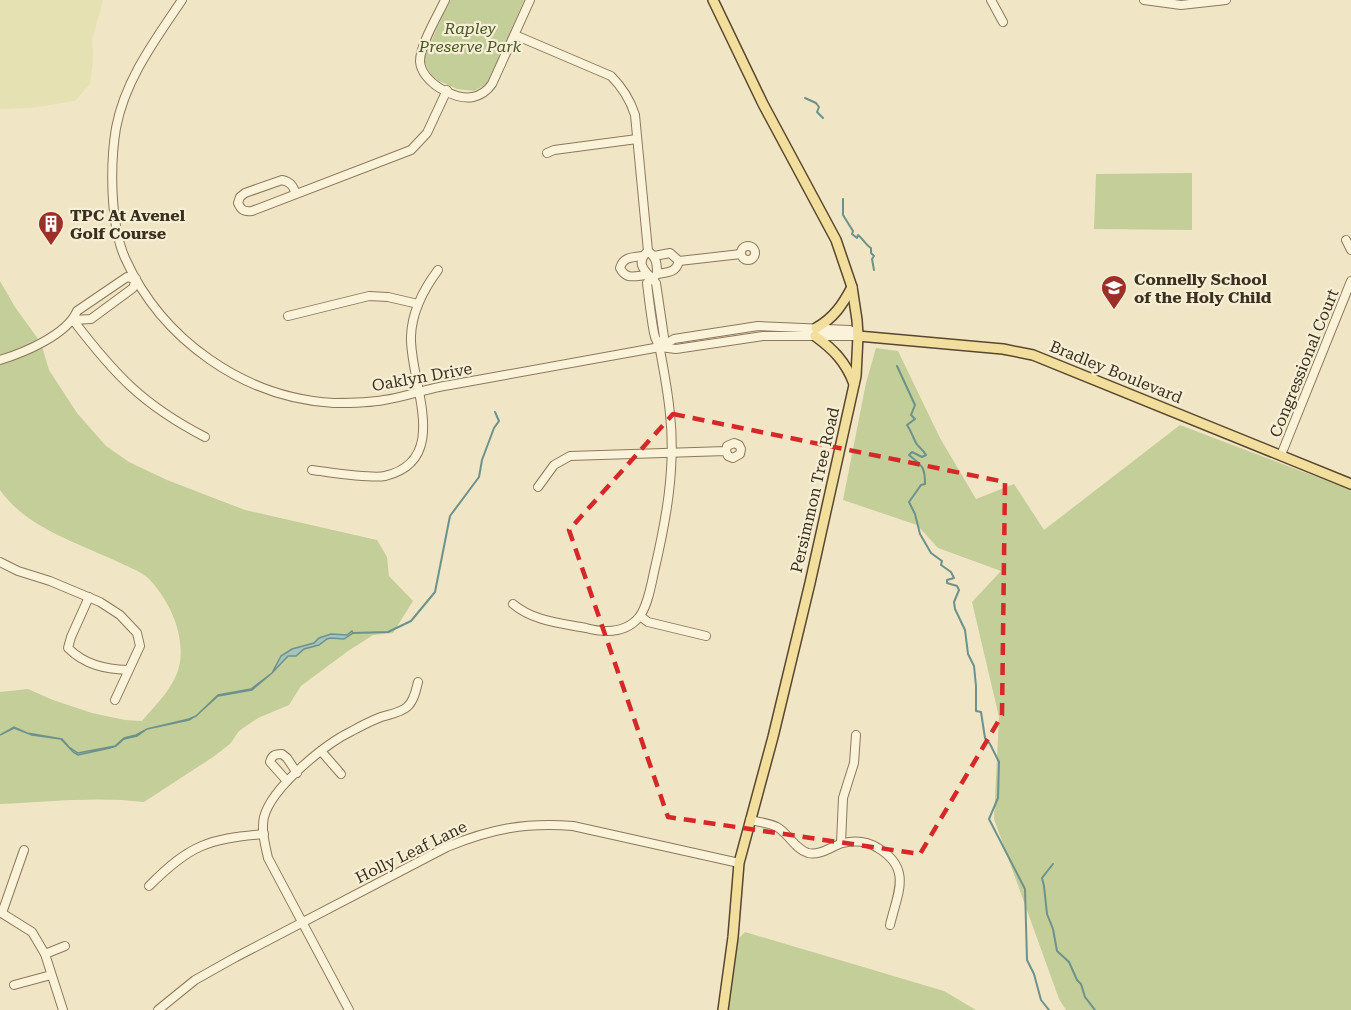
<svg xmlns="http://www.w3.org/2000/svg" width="1351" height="1010" font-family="'Roboto Serif',serif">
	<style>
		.farmland { fill: #e6e1b2 }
		.green { fill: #c4ce99 }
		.water { fill: #a7c3bd; stroke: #6d928b; stroke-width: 1.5 }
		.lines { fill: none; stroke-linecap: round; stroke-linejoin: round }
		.stream { stroke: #6d928b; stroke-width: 2 }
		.minor-casing { stroke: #8c785b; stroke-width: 10 }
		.major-casing { stroke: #59462f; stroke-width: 12 }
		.minor { stroke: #faf2d9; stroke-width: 8 }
		.major { stroke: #f3df9d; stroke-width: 9 }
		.marked { fill: none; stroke: #d62828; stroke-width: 4.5; stroke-dasharray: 12 8; stroke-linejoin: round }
		.labels { text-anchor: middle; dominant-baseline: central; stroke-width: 4.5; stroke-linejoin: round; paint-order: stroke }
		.park-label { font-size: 16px; font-style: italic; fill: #485825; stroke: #f7efd5 }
		.poi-label { font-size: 16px; font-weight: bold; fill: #3b2f1f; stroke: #f7efd5; text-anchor: start }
		.street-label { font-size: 16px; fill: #3b2f1f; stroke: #f7efd5 }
	</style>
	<rect width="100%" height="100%" fill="#f0e6c5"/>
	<!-- farmland -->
	<polygon class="farmland" points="0,0 103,0 92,41 93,62 90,84 75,101 31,108 0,109"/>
	<!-- green -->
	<g class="green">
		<polygon points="449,0 524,0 488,83 474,91 457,89 439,81 431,75 425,63 425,56"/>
		<polygon points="1192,173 1192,230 1094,229 1096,174"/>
		<path d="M0,281L15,307L41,343L49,370L77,413L106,446L129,462L167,480L245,510L377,540L387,557L389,576L413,601L393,633L373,635L348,651L301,686L289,705L258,718L239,731L230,744L213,757L144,802C97,796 47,802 0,804V692L28,689L53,700L92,713L125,720L142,721C171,688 190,671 176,624C171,608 160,590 148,578C139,570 126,566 116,561C75,542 26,527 0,490Z"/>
		<polygon points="876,348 898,351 940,438 976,499 1014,484 1044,530 1180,425 1351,490 1351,1010 1066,1010 1059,999 994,819 999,717 972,602 1001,571 938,548 917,525 843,500 866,383"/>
		<polygon points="745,932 944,991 976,1010 726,1010 734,943"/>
	</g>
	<!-- water -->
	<polygon class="water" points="352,631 353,633 344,639 331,638 327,639 319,645 304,649 296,656 288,656 272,673 252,690 218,696 196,716 189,720 147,729 137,736 124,739 116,746 110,748 78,755 73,752 61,739 32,735 14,728 0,735 14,727 27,733 62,739 69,747 78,753 115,746 124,738 136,735 147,729 189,719 196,716 218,695 251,689 272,673 281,656 292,649 314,643 319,638 331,634 347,635"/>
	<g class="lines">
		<!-- stream -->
		<g class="stream">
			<polyline points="805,98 816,103 819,107 817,112 823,118"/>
			<path d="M843,199V215L853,231L852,234L857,238L858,235C863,239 866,245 871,248V253L874,256L872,259L874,270"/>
			<path d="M897,366L915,405L911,415L915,419L907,425C911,431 913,437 916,443C919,448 923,449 926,455L922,457L912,452L909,455C922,466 925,466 925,484L921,485L909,502L915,514L920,534L931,553L942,561L941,565L951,572L954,578L947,580V583L957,586L959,590L954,602L955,609L965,630L968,654L974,666L976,686V711L981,712L985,738L990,744L999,762L998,798L989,819L1025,889L1027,960L1034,974L1041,1000L1049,1010"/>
			<polyline points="353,633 388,632 411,621 435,592 450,516 479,477 482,460 494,428 499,421 495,412"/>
			<polyline points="1053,864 1042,878 1044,886 1047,914 1053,929 1057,951 1069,962 1077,980 1081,984 1085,997 1095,1010"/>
		</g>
		<defs>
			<g id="minor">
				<path d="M182,0C155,40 125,80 116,128C110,164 110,224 125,258C162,340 244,398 334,403C350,403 368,403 384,400C406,397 428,388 450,385C520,373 590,360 660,347L674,339L758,326L850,330L858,336"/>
				<path d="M445,0C438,15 420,45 420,61C421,82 455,101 473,97C482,95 487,91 492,84L530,0"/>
				<polyline points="991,0 1003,22"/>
				<polyline points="1144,0 1181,5 1226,0"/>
				<path d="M515,35L611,76C623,88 630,99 635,115L648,251C633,265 648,273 656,283L664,337L660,347"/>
				<polyline points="547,153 554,150 637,139"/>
				<path d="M296,194C293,186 291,182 282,180L245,193L240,197L238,203C241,210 244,212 252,211L411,150L427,133L447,90"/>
				<polyline points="1346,240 1351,250"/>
				<circle cx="748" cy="253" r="7"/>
				<path d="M643,256C632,257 623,257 620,268C626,280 635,276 646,275"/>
				<polyline points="654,256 670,253 679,261"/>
				<polyline points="679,261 741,254"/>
				<path d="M657,274C668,272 676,273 679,261"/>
				<polyline points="288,316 369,296 388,297 418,304"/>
				<path d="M73,320C115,375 143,405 205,437"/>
				<polyline points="660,347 676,349 763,336 858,336"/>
				<path d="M0,360C23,353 67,335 77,311L127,277L136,279L133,288L91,319L73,320"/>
				<polyline points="1281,455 1351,281"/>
				<path d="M312,470C329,472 371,479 385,476C453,460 409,381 411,336C412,311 423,290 438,270"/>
				<polyline points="538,487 554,465 570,456 726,451 728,456 733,458 740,454 741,449 739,445 734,443 727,446 726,451"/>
				<polyline points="0,562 18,571 50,581 100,602 120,615 137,633 140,646 115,700"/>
				<path d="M89,597L71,637L68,648C85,665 105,669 128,670"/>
				<path d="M513,604C533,621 560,623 586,628C605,633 626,634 640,616C648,604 651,586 654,572C666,521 676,467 670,414C668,393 664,371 660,350C659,344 655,340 654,333C651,317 649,300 647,283L657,274C657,264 657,258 648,251"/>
				<polyline points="640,616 648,622 706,636"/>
				<polyline points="321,751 341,774"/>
				<path d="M287,781L270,762C272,755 275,754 282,754L287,758L297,773"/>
				<path d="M750,820C758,822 769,823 777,827C789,834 795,849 808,853C820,856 832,846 843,843C855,840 867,841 878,848C913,869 897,894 890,925"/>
				<polyline points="841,843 843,798 854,763 856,735"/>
				<path d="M149,886C190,845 207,839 264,834"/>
				<polyline points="0,912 32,932 45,954 63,1010"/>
				<polyline points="2,913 24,850"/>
				<polyline points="45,954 65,946"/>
				<polyline points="14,985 51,975"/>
				<path d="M158,1010L195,980L236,957L447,847C490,829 526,822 573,826L739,863"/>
				<path d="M349,1010L268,858C265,844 261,830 264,817C272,787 325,744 352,731C361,726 371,721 381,717C390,714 400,713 407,707C414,701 416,690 418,682"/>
			</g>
			<g id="major">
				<polyline points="713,0 763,104 836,240 852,287 857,320 858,336 856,376 810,583 773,737 739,863 733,937 723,1010"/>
				<path d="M816,328C834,318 843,304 852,287"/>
				<path d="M815,336C833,349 846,362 854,384"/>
				<polyline points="858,336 1003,349 1033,355 1351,484"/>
			</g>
		</defs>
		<!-- minor casing -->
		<use href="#minor" class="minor-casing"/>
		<!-- major casing -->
		<use href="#major" class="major-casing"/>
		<!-- minor -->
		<use href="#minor" class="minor"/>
		<!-- major -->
		<use href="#major" class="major"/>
	</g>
	<!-- marked area -->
	<path class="marked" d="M673,414L1005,482L1002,715L920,854L668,817L569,530Z"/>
	<!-- icons -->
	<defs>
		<symbol id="building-pin" viewBox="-11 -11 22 30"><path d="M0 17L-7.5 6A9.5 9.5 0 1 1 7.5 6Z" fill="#9c3029" stroke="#f7efd5"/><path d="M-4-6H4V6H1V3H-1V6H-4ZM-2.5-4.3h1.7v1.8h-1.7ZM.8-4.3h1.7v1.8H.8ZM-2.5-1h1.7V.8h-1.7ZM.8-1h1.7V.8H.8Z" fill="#fff"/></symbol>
		<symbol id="school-pin" viewBox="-11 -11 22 30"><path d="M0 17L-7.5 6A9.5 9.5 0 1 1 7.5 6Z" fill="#9c3029" stroke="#f7efd5"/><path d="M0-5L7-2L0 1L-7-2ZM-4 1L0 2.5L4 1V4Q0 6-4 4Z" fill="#fff"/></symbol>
	</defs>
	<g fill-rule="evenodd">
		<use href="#building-pin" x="36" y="209" width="30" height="40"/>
		<use href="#school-pin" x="1099" y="273" width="30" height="40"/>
	</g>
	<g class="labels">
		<!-- park labels -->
		<g class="park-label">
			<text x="470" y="28">Rapley<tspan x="470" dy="18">Preserve Park</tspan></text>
		</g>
		<!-- poi labels -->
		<g class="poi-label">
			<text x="70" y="215">TPC At Avenel<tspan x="70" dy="18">Golf Course</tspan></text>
			<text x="1134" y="279">Connelly School<tspan x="1134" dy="18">of the Holy Child</tspan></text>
		</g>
		<!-- street labels -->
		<g class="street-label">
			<text transform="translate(1304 363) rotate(-68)">Congressional Court</text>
			<text transform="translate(1116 372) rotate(22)">Bradley Boulevard</text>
			<text transform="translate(422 377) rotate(-10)">Oaklyn Drive</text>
			<text transform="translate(815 490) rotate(-77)">Persimmon Tree Road</text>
			<text transform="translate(411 852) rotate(-26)">Holly Leaf Lane</text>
		</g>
	</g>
</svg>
